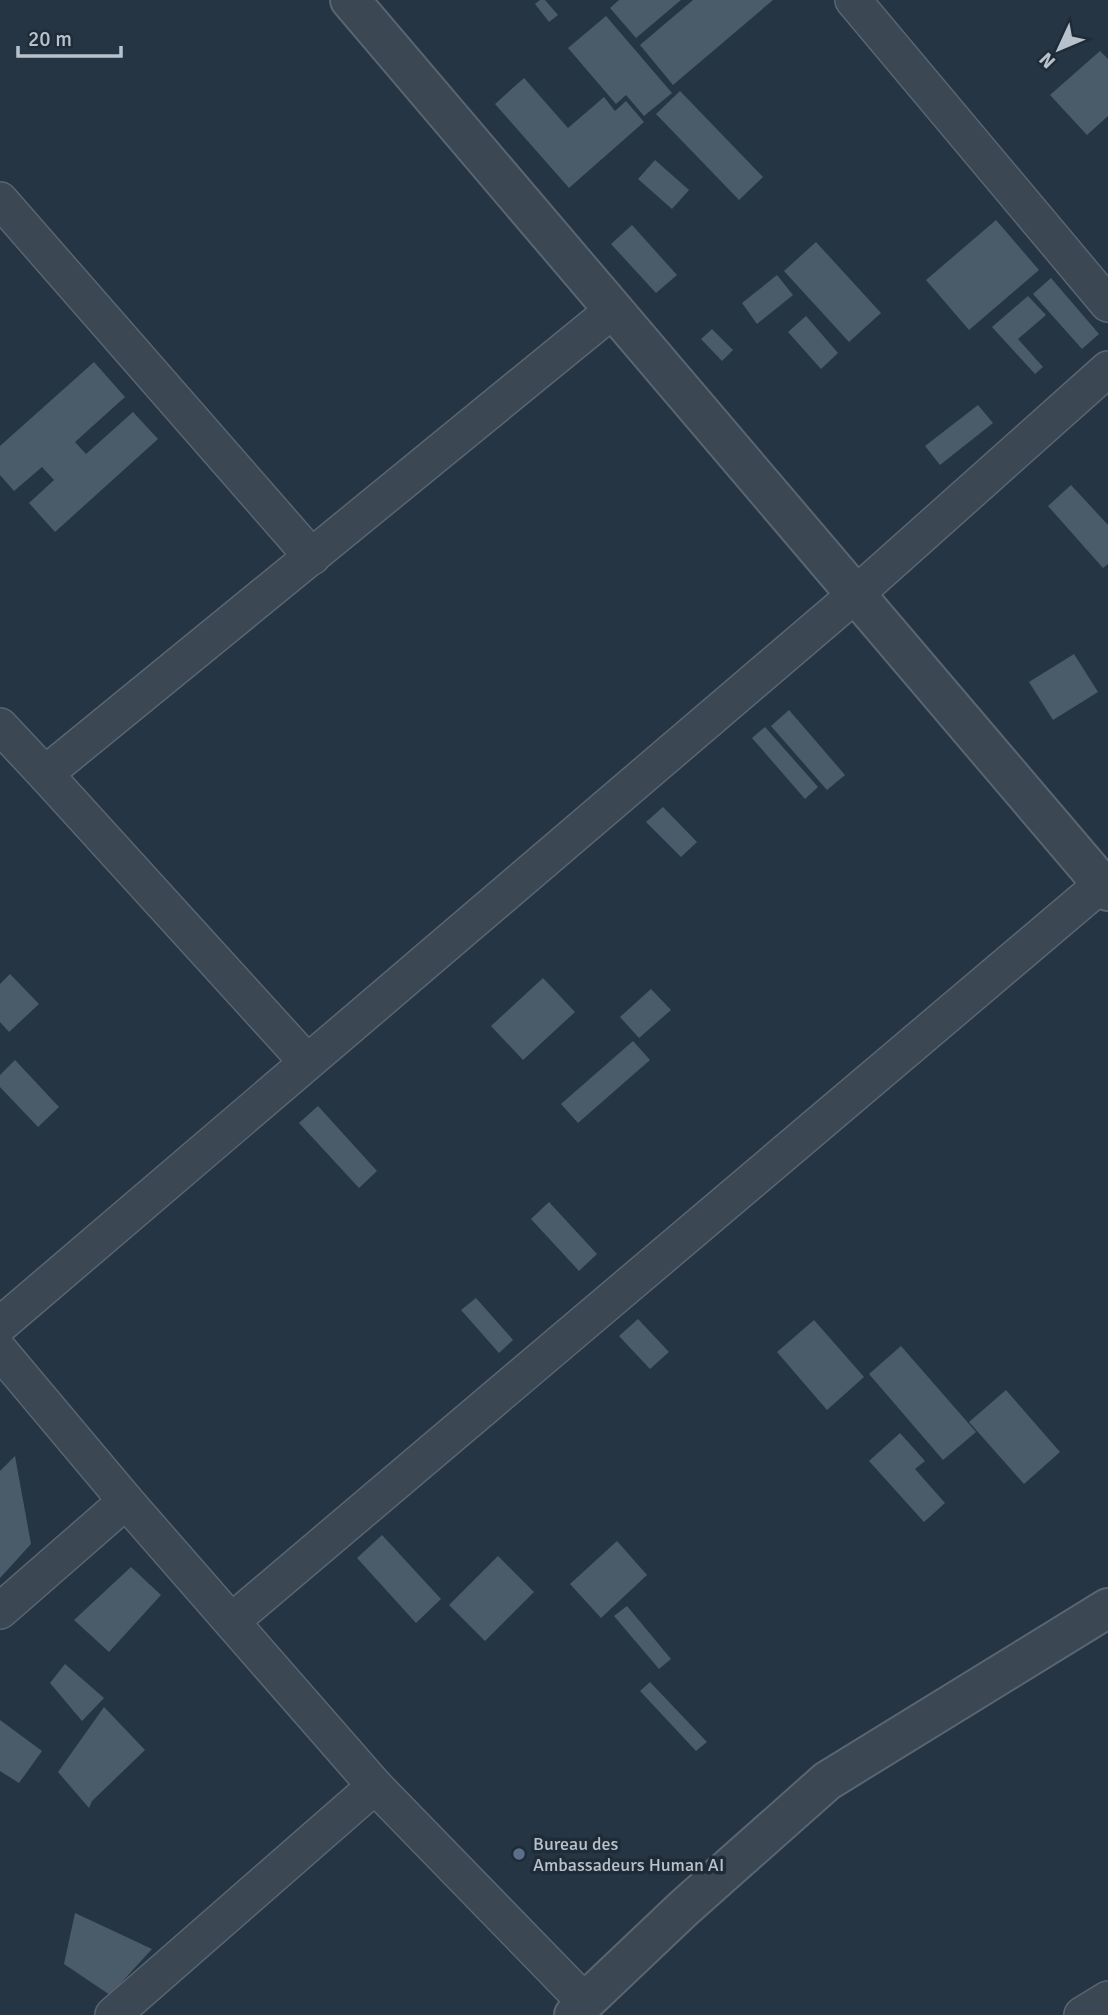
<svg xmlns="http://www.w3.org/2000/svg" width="1108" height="2015" font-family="Signika,sans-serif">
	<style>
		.building { fill: #4a5b6a }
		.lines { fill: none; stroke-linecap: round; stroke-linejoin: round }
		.minor-casing { stroke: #596570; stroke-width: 38 }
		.tertiary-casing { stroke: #596570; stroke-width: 42 }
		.minor { stroke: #3b4753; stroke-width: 35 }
		.tertiary { stroke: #3b4753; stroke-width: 38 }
		.service-dot { fill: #5c6f8a; stroke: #1f2c38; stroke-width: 2.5 }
		.labels { text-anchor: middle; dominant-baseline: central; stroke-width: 7; stroke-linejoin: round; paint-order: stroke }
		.poi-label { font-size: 18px; fill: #b8c2cd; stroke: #1f2c38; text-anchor: start }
	</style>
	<rect width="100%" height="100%" fill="#263544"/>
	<!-- building -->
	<g class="building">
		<polygon points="540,0 545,0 558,15 549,22 535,4"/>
		<polygon points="619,0 681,0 636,38 610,8"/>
		<polygon points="693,0 773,0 673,85 640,45"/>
		<polygon points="606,16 672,93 644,116 626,95 616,104 568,48"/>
		<polygon points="1100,51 1108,59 1108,116 1087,135 1050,95"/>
		<polygon points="524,78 568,128 604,97 615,111 626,101 644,122 569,188 495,104"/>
		<polygon points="680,91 763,177 739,200 656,114"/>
		<polygon points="655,160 689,190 672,209 638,179"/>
		<polygon points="996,220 1039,270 969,330 926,280"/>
		<polygon points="632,225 677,275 656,293 611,244"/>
		<polygon points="816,242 881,313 849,342 784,271"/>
		<polygon points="777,275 793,295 757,324 742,303"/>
		<polygon points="1051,278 1099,334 1082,349 1033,294"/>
		<polygon points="1028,296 1046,315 1018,339 1043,367 1035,374 992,327"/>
		<polygon points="806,316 838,353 821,369 788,332"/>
		<polygon points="712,329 733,350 722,361 701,339"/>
		<polygon points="94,362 125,397 75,442 86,454 133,412 158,439 55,532 29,503 54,480 42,467 14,491 0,475 0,446"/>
		<polygon points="978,405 993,423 940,465 925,446"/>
		<polygon points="1071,485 1108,525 1108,564 1103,568 1048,506"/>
		<polygon points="1074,654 1098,692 1053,720 1029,682"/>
		<polygon points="789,710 845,775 827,790 771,726"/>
		<polygon points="765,727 818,787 805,799 752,738"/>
		<polygon points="663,807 697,842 681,857 646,822"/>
		<polygon points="10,974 39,1004 9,1032 0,1022 0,984"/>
		<polygon points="543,978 575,1012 523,1060 491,1026"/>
		<polygon points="651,989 671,1010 639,1038 620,1017"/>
		<polygon points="633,1041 650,1060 578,1123 561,1104"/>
		<polygon points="15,1060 59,1107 38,1127 0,1087 0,1075"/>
		<polygon points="318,1106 377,1171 359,1188 299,1123"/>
		<polygon points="549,1202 597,1254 579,1271 531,1219"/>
		<polygon points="476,1298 513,1340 499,1353 461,1310"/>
		<polygon points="638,1319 669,1352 650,1369 619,1336"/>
		<polygon points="814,1320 864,1377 827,1410 777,1352"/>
		<polygon points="901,1346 976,1432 943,1460 869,1374"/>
		<polygon points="1006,1390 1060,1452 1024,1484 969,1422"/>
		<polygon points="900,1433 925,1461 915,1469 945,1503 924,1522 869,1461"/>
		<polygon points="15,1456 31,1544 0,1578 0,1471"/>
		<polygon points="382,1535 441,1599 416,1623 357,1558"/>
		<polygon points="617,1541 647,1575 601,1618 570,1584"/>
		<polygon points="498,1556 534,1592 485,1641 449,1605"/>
		<polygon points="131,1567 161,1595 109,1652 74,1620"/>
		<polygon points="627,1606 671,1659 659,1669 614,1616"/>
		<polygon points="65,1664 104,1698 82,1721 50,1683"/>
		<polygon points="650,1682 707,1742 696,1751 640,1691"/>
		<polygon points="104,1707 145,1750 92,1801 89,1808 58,1772"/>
		<polygon points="0,1720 42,1751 19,1783 0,1771"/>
		<polygon points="75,1913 152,1949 110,1995 64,1964"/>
	</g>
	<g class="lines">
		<defs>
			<g id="minor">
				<polyline points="853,0 1108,304"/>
				<polyline points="0,200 312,557"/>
				<polyline points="0,726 45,774 307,1062"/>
				<polyline points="45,774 613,310"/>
				<polyline points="0,1325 856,594 1108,369"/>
				<polyline points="0,1351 126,1501 375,1786 585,2002"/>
				<polyline points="0,1611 126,1501"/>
				<polyline points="232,1621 1102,884"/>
				<polyline points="113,2015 375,1786"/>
				<polyline points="1082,2015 1108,1999"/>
			</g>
			<g id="tertiary">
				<polyline points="350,0 1108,891"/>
				<polyline points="574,2015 585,2002 684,1908 827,1781 1108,1608"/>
			</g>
		</defs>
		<!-- minor casing -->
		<use href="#minor" class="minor-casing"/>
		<!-- tertiary casing -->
		<use href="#tertiary" class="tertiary-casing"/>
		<!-- minor -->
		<use href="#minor" class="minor"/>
		<!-- tertiary -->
		<use href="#tertiary" class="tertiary"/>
	</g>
	<!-- markers -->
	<circle class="service-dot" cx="519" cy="1854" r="7"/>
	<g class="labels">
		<!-- poi labels -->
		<g class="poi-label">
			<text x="533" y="1844">Bureau des<tspan x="533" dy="21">Ambassadeurs Human AI</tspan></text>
		</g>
	</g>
	<!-- north arrow -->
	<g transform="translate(1059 49) rotate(226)" stroke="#1f2c38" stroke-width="5" paint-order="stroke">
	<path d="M0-5L12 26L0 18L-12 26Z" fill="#b8c2cd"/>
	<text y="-10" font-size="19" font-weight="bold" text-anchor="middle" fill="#b8c2cd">N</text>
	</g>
	<!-- scale -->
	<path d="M18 46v10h103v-10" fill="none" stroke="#b8c2cd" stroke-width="3.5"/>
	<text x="28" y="46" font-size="21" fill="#b8c2cd" stroke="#1f2c38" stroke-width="5" paint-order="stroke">20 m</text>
</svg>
